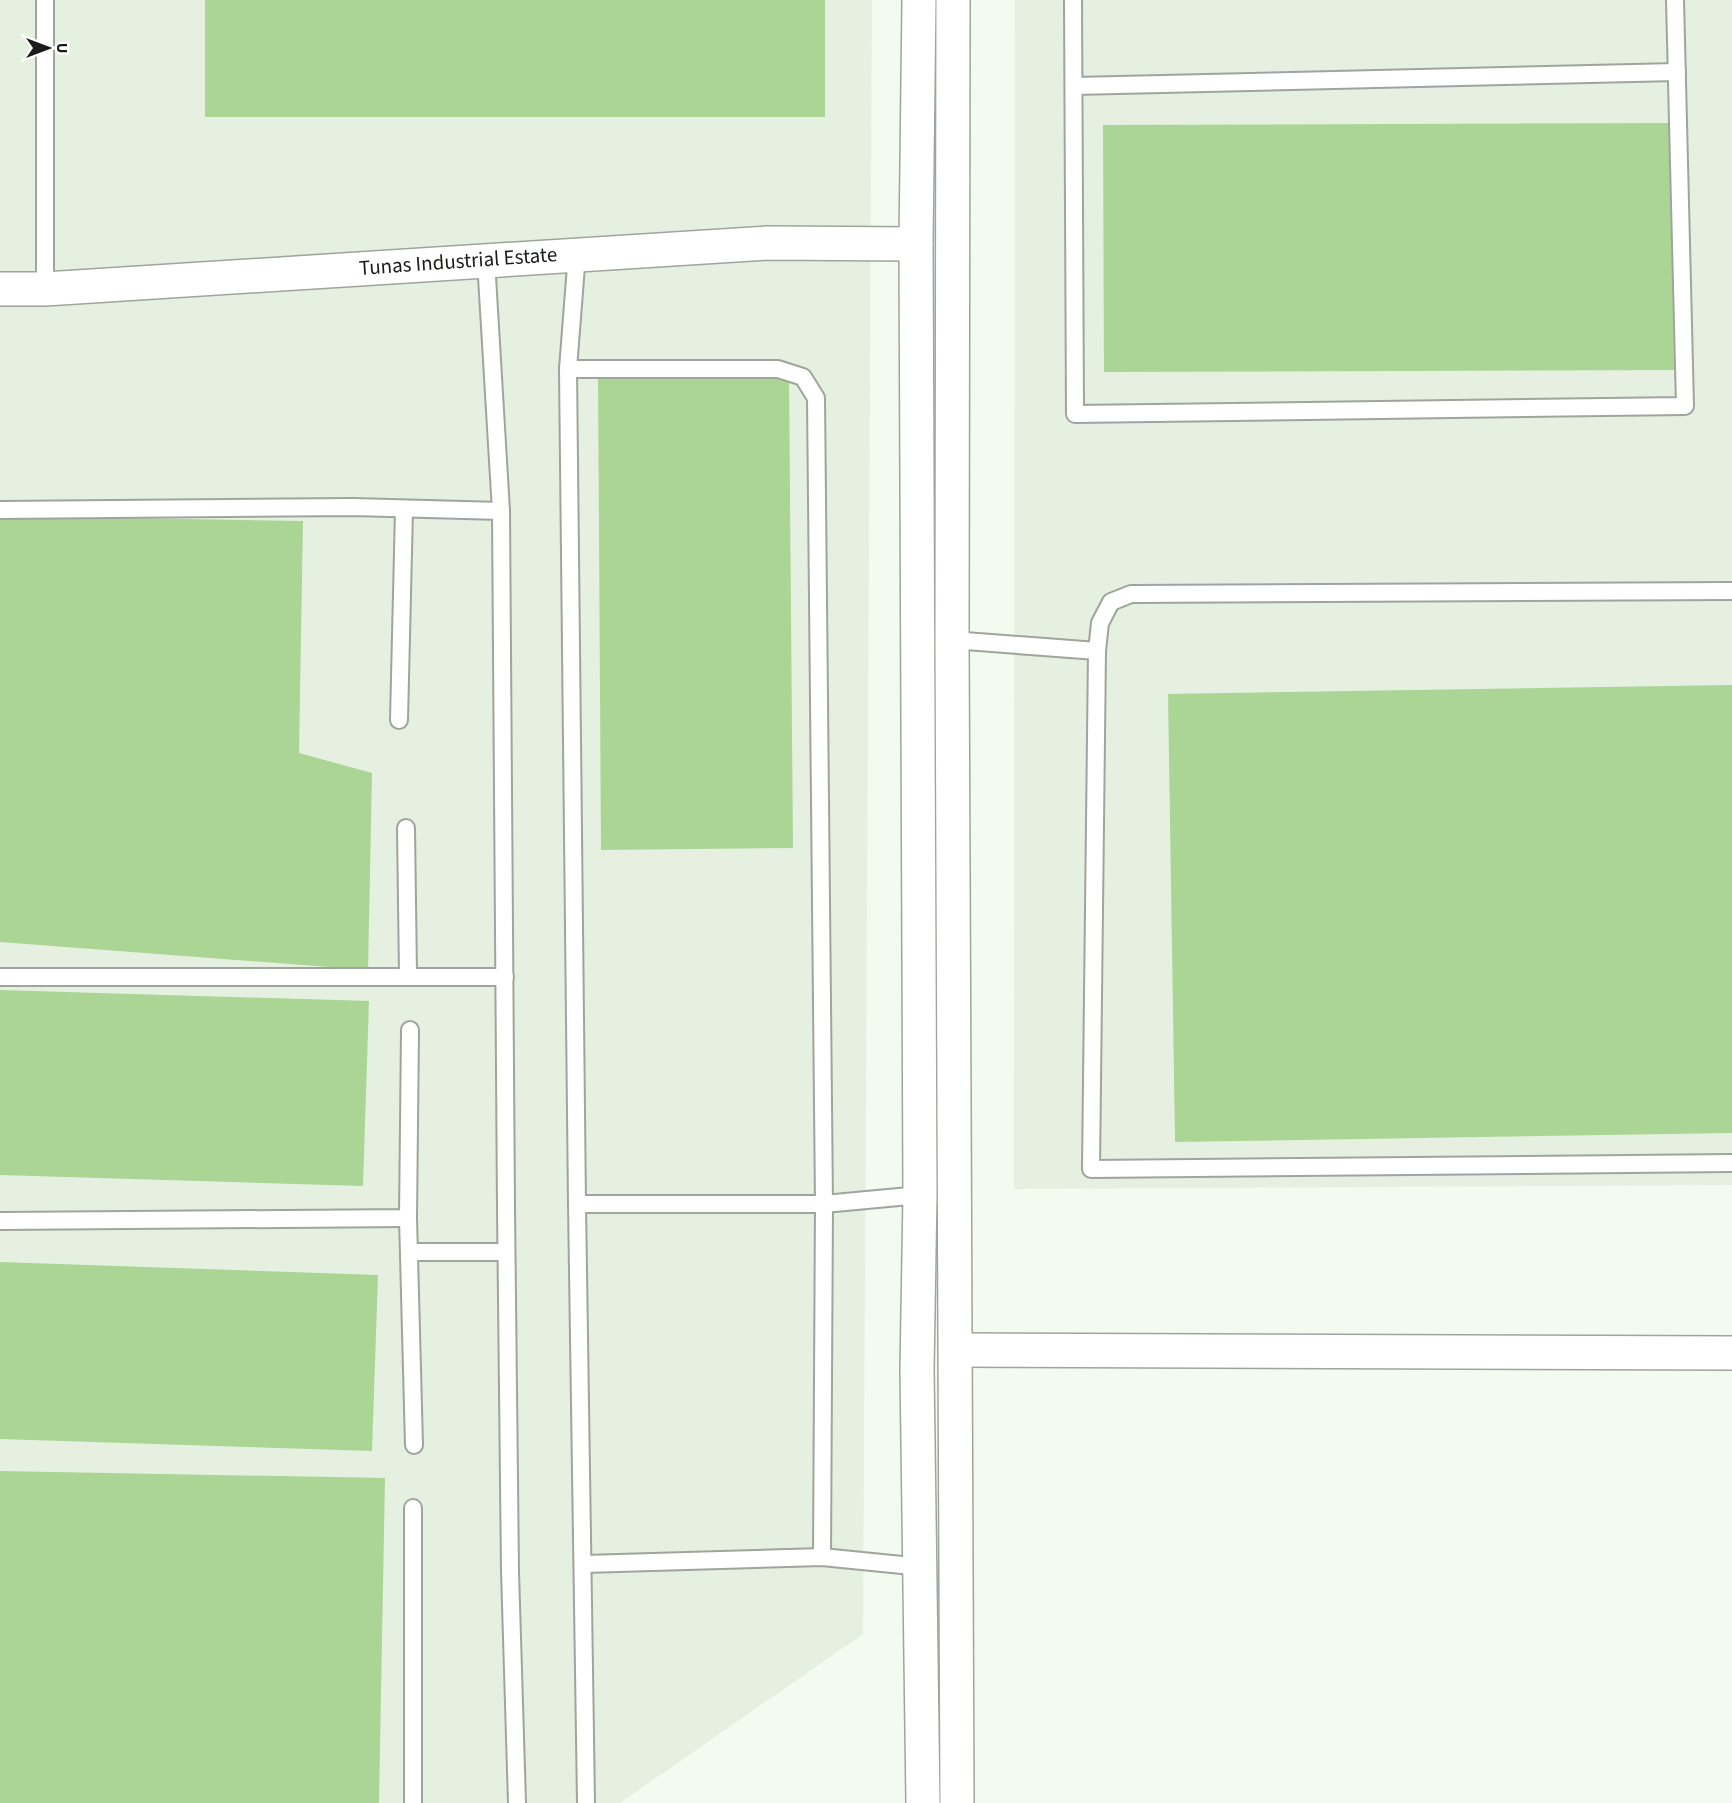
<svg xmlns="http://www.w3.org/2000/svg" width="1732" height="1803" font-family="'Source Sans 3',sans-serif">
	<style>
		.built { fill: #e5f0e0 }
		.building { fill: #abd595 }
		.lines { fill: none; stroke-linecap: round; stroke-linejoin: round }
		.service-casing { stroke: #9fa59c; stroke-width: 20 }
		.minor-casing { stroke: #9fa59c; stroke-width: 36 }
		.tertiary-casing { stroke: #9fa59c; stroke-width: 36 }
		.secondary-casing { stroke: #9fa59c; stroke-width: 36 }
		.service { stroke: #fff; stroke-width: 16 }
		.minor { stroke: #fff; stroke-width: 33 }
		.tertiary { stroke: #fff; stroke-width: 33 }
		.secondary { stroke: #fff; stroke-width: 33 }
		.labels { text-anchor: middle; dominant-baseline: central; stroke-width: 5; stroke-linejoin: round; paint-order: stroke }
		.street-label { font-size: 21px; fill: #1a1c19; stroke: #fff }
	</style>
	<rect width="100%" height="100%" fill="#f3faf0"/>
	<!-- built -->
	<g class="built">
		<polygon points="0,0 872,0 863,1634 620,1803 0,1803"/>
		<polygon points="1015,0 1732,0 1732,1185 1014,1189"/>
	</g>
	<!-- building -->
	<g class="building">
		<rect x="205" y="0" width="620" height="117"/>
		<polygon points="1673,123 1674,370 1104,372 1103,125"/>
		<polygon points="789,377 793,848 601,850 598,378"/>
		<polygon points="0,516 303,521 299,753 372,773 368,970 0,942"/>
		<polygon points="1732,685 1732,1133 1175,1142 1168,694"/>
		<polygon points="0,990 369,1001 363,1186 0,1175"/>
		<polygon points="0,1262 378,1275 372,1451 0,1439"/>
		<polygon points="0,1471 385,1478 379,1803 0,1803"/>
	</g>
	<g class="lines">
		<defs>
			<g id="service">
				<polyline points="45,0 45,289"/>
				<polyline points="1073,0 1075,414 1685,406 1675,0"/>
				<polyline points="1074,86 1677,72"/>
				<polyline points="577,253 568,369 577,1204 586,1803"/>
				<polyline points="486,260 501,511 506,1208 510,1571 517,1803"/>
				<polyline points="568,369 778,369 803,377 816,398 824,1204 822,1557"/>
				<polyline points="0,510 353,507 501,511"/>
				<polyline points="1732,591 1131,594 1111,602 1100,623 1097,651 1091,1169 1732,1163"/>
				<polyline points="952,640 1097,651"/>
				<polyline points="399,720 404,510"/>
				<polyline points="406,828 408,975"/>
				<polyline points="0,977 505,977"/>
				<polyline points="577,1204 824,1204 920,1195"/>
				<polyline points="408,1218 414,1445"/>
				<polyline points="0,1221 408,1218 410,1030"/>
				<polyline points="410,1252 506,1252"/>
				<polyline points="413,1508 413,1803"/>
				<polyline points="584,1564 822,1557 922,1567"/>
			</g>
			<polyline id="minor" points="956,1350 1732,1353"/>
			<polyline id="tertiary" points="0,289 45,289 767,243 916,244"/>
			<g id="secondary">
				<polyline points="919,0 916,244 920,1195 917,1370 923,1803"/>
				<polyline points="953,0 952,640 957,1803"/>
			</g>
		</defs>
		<!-- service casing -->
		<use href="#service" class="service-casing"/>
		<!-- minor casing -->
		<use href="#minor" class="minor-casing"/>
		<!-- tertiary casing -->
		<use href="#tertiary" class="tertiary-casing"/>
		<!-- secondary casing -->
		<use href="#secondary" class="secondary-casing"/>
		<!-- service -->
		<use href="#service" class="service"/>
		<!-- minor -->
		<use href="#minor" class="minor"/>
		<!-- tertiary -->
		<use href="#tertiary" class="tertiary"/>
		<!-- secondary -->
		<use href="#secondary" class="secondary"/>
	</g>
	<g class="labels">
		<!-- street labels -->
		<g class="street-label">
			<text transform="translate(458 261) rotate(-4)">Tunas Industrial Estate</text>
		</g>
	</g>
	<!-- north arrow -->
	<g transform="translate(48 48) rotate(90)" stroke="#ffffff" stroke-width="4.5" paint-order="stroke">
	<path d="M0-4.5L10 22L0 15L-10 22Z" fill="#1a1c19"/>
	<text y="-9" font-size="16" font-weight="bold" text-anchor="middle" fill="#1a1c19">U</text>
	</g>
</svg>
